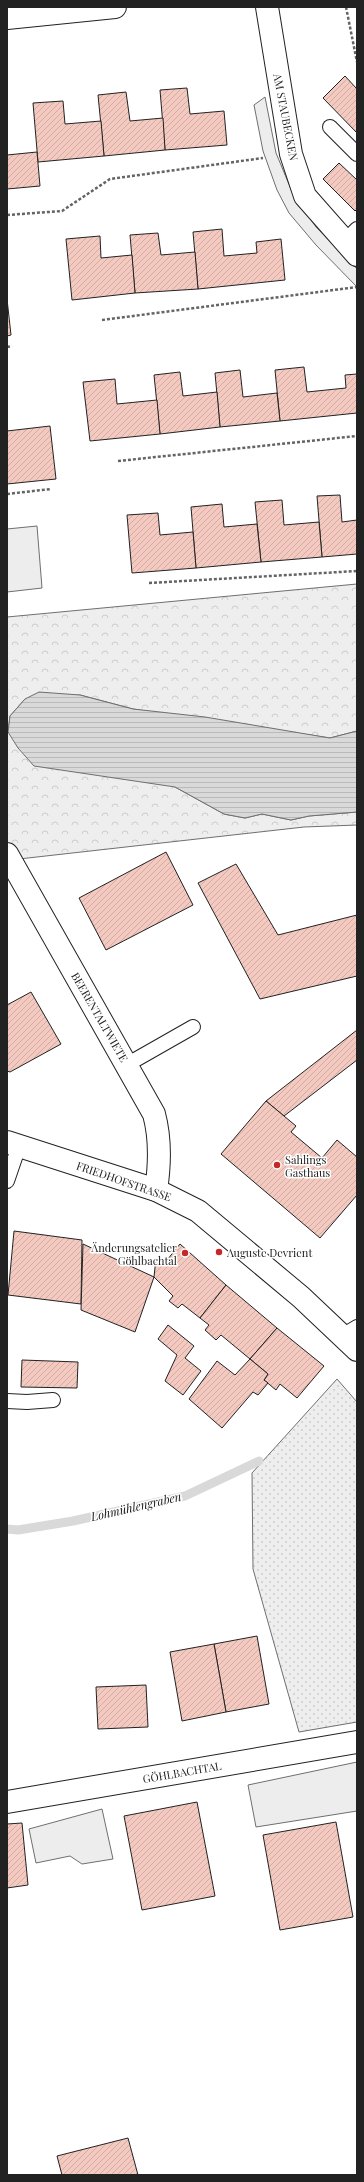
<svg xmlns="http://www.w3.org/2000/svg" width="364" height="2182" font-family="'Playfair Display',serif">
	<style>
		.forest { fill: url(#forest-crowns); stroke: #6f6f6f }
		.park { fill: url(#park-dots); stroke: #6f6f6f }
		.parking { fill: #ededed; stroke: #6f6f6f }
		.water { fill: url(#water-rules); stroke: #6f6f6f }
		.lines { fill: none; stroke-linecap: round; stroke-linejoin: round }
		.stream { stroke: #d9d9d9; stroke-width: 9 }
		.building { fill: url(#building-hatch); stroke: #222 }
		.lane-casing { stroke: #222; stroke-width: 16 }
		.street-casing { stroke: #222; stroke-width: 24 }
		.secondary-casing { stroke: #222; stroke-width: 24 }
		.path { stroke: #646464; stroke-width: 2.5; stroke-dasharray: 3 2; stroke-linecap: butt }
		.lane { stroke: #fff; stroke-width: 14 }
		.street { stroke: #fff; stroke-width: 22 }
		.secondary { stroke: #fff; stroke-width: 22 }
		.poi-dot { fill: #c62828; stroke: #fff; stroke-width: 1.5 }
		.labels { text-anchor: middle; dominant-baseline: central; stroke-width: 3; stroke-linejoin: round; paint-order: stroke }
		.street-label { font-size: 11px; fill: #222; stroke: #fff }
		.poi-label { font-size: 11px; fill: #222; stroke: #fff; text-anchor: start }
		.water-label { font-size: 12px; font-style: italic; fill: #222; stroke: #fff }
	</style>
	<defs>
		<pattern id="forest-crowns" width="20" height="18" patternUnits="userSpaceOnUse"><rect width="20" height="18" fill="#eee"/><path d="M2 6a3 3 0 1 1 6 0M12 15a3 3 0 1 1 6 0" fill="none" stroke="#ccc"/></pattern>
		<pattern id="park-dots" width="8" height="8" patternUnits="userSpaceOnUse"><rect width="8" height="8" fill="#eee"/><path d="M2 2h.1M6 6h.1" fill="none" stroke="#ccc" stroke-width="1.8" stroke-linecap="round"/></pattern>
		<pattern id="water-rules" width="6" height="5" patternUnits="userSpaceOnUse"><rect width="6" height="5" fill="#d9d9d9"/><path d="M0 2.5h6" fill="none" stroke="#bababa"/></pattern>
		<pattern id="building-hatch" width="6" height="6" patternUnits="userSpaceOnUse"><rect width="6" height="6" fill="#f3c9c0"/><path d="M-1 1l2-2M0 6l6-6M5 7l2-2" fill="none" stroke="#d0aca5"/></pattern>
	</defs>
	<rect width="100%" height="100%" fill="#fff"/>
	<!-- forest -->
	<polygon class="forest" points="357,584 357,731 330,738 133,709 80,695 25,699 10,716 8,732 175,787 224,814 245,818 262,814 291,820 309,816 357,812 357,825 304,827 10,860 7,854 7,617"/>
	<!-- park -->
	<polygon class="park" points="337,1379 357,1402 357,1722 299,1732 253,1569 252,1473"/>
	<!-- parking -->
	<g class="parking">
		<polygon points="265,97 276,153 293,194 316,227 357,269 357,287 316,245 289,213 277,190 263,151 254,105"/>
		<polygon points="37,526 42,588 7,592 7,529"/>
		<polygon points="357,1762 357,1811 256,1827 248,1785"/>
		<polygon points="102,1809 113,1859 82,1864 70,1856 36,1863 29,1829"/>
	</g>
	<!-- water -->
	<polygon class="water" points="39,692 80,695 133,709 205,717 330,738 357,731 357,812 309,816 291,820 262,814 245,818 224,814 175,787 34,766 18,748 8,732 10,716 25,699"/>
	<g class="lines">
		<!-- stream -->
		<polyline class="stream" points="7,1529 18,1530 73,1521 185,1496 259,1461"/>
	</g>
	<!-- building -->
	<g class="building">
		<polygon points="345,76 357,89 357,133 323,98"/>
		<polygon points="187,88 190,114 224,111 227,145 165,150 160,90"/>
		<polygon points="126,92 130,121 163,118 165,150 104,156 98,95"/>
		<polygon points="63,101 65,124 101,121 104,156 38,162 33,103"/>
		<polygon points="37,152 40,186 7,189 7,155"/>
		<polygon points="339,163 357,180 357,209 355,211 323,179"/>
		<polygon points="222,229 224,256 257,253 256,242 281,239 285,280 198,289 193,232"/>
		<polygon points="158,233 161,255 195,252 198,289 135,293 130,235"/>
		<polygon points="100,236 101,258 132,255 135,293 72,300 66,239"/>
		<polygon points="7,299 11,335 7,336"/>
		<polygon points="304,367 307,392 346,388 345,375 357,374 357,413 280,421 275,370"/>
		<polygon points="240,370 243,397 277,393 280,421 220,427 215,373"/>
		<polygon points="180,372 183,396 217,392 220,427 160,434 154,375"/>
		<polygon points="115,379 117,404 157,400 160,434 90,441 83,382"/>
		<polygon points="50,426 56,479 7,484 7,431"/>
		<polygon points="340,495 342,522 357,520 357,554 322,557 317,496"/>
		<polygon points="282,500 284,525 319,522 322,557 261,562 255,502"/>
		<polygon points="222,504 224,527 257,524 261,562 196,568 191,507"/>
		<polygon points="158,513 160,535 193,532 196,568 132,573 127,515"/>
		<polygon points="166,852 193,905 106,950 79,898"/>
		<polygon points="236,864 278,935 357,915 357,976 260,999 198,883"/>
		<polygon points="31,992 61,1044 10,1072 7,1071 7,1005"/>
		<polygon points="357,1030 357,1060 284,1116 266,1101"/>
		<polygon points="266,1101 296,1126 291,1132 322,1158 337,1140 357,1157 357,1195 320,1238 221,1154"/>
		<polygon points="14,1231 82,1240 81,1304 8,1295"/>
		<polygon points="83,1244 154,1277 135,1332 81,1310"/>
		<polygon points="180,1244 226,1285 200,1318 182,1304 178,1308 169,1301 173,1296 154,1277 156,1258 163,1265"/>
		<polygon points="226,1285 277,1328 250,1359 221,1335 216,1340 205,1330 209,1325 200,1318"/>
		<polygon points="168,1325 194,1346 185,1358 201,1371 183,1395 165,1381 177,1355 158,1339"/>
		<polygon points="277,1328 324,1366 297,1398 280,1384 276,1390 264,1380 268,1374 250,1359"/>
		<polygon points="250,1359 268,1374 264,1380 268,1383 258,1395 253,1392 222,1428 189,1399 217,1361 235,1375"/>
		<polygon points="22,1360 78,1362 77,1388 21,1387"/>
		<polygon points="257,1636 269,1704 226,1712 214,1644"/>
		<polygon points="214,1644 226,1712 182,1721 170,1652"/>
		<polygon points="146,1685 148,1727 98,1729 96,1687"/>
		<polygon points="197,1802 215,1896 142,1910 124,1816"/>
		<polygon points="336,1822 353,1917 280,1930 263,1835"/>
		<polygon points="22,1823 28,1885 7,1888 7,1824"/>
		<polygon points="128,2138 138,2175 62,2175 57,2156"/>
	</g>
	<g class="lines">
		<defs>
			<g id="lane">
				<polyline points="330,127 357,154"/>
				<polyline points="345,241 357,229"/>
				<polyline points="128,1064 193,1027"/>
				<polyline points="7,1181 19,1146"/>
				<polyline points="342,1336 357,1327"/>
				<polyline points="7,1401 27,1402 53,1400"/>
			</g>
			<g id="street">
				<polyline points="267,7 291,154 305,196 357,255"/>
				<polyline points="7,18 115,7"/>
				<path d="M7,854L154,1114C161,1140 160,1164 156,1190"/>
				<polyline points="7,1802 357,1742"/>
			</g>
			<polyline id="secondary" points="7,1142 156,1190 198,1211 301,1297 357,1350"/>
		</defs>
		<!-- lane casing -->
		<use href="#lane" class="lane-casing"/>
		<!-- street casing -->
		<use href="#street" class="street-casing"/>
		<!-- secondary casing -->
		<use href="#secondary" class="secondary-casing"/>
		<!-- path -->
		<g class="path">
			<polyline points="346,7 357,62"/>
			<polyline points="7,215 62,211 110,179 263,158"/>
			<polyline points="102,320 357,287"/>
			<polyline points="7,347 12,346"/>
			<polyline points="118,461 357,436"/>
			<polyline points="7,494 51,489"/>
			<polyline points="149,583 357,571"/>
		</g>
		<!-- lane -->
		<use href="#lane" class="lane"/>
		<!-- street -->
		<use href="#street" class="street"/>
		<!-- secondary -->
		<use href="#secondary" class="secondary"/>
	</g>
	<!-- markers -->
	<g class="poi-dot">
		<circle cx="277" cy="1165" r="4"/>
		<circle cx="219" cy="1252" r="4"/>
		<circle cx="185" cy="1253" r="4"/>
	</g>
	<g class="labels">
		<!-- street labels -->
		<g class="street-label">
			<text transform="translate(286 117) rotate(79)">AM STAUBECKEN</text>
			<text transform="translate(100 1017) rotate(60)">BEERENTALTWIETE</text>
			<text transform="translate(124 1181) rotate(19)">FRIEDHOFSTRASSE</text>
			<text transform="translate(182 1772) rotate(-10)">GÖHLBACHTAL</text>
		</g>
		<!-- poi labels -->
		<g class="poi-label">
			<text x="285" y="1159">Sahlings<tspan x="285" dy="13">Gasthaus</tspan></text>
			<text x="177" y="1247" text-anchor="end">Änderungsatelier<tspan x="177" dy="13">Göhlbachtal</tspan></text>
			<text x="227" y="1252">Auguste Devrient</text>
		</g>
		<!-- water labels -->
		<g class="water-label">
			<text transform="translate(136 1506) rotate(-13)">Lohmühlengraben</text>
		</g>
	</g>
	<!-- border -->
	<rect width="364" height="2182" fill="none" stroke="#222222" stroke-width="16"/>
</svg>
